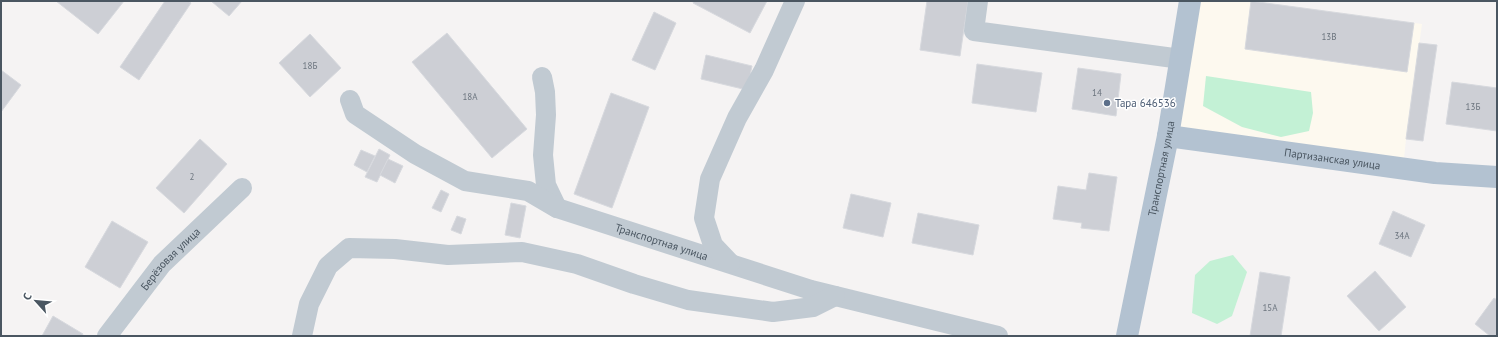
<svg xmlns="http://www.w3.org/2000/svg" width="1498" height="337" font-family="'PT Sans',sans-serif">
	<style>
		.commercial { fill: #fdf9ef }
		.green { fill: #c3f1d5 }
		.building { fill: #cdcfd5; stroke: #d7d9de }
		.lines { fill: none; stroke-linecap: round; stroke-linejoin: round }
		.minor { stroke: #c1cad2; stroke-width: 20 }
		.major { stroke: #b3c2d1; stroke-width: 22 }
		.service-dot { fill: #5c6f8a; stroke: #fff; stroke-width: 1.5 }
		.labels { text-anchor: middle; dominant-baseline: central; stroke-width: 3; stroke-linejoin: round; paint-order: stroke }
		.number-label { font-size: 9px; fill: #6b747e }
		.service-label { font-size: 11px; fill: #4e5e75; stroke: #fff; text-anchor: start }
		.street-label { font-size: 11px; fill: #4a5661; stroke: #fff }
	</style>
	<rect width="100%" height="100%" fill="#f5f3f3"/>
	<!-- commercial -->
	<polygon class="commercial" points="1190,1 1254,1 1422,24 1406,139 1403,169 1168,136"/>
	<!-- green -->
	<g class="green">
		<polygon points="1206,76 1311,92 1313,113 1309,131 1281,137 1242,127 1203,106"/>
		<polygon points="1233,255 1247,272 1232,316 1217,324 1192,313 1195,275 1210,261"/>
	</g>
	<!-- building -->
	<g class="building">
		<polygon points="56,1 124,1 98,34"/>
		<polygon points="165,1 188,1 191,3 139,80 120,67"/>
		<polygon points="211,1 242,1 229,16"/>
		<polygon points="694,1 767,1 750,33 693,3"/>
		<polygon points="927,1 968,1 960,56 920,50"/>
		<polygon points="1251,1 1414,23 1407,72 1245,49"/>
		<polygon points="654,12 676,23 655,70 632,60"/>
		<polygon points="447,33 527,129 492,158 412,62"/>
		<polygon points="310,34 341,68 310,97 279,63"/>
		<polygon points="1419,43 1437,45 1423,141 1406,139"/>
		<polygon points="706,55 752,66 747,90 701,79"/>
		<polygon points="977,64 1042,73 1036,112 972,103"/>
		<polygon points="1078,68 1121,74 1116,116 1072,109"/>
		<polygon points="1,70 21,85 1,112"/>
		<polygon points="1452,82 1497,88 1497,131 1446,124"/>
		<polygon points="611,93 649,107 612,208 574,194"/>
		<polygon points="200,139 227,164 184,213 156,188"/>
		<polygon points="379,149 390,155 377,182 365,177"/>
		<polygon points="361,150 375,156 367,172 354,165"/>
		<polygon points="388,159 403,166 395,183 380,175"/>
		<polygon points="1089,173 1117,177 1109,231 1081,228 1082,223 1053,219 1058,186 1086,190"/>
		<polygon points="441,190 449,194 441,212 432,208"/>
		<polygon points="851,194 891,203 883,237 843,228"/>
		<polygon points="511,203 526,206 520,238 505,235"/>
		<polygon points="1393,211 1425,225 1411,257 1379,244"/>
		<polygon points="918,213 979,225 973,255 912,243"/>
		<polygon points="457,216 466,219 461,234 451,230"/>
		<polygon points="112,221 148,242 120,288 85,267"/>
		<polygon points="1375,271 1406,307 1379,331 1347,296"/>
		<polygon points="1260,272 1290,277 1281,336 1250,336"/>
		<polygon points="1494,298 1497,300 1497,336 1490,336 1475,324"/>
		<polygon points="53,316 83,334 82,336 42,336"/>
	</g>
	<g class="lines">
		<!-- minor -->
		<g class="minor">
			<polyline points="978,1 974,31 1181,59"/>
			<polyline points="542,77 545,92 546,115 543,155 546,185 557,208"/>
			<path id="s1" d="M350,100L355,114L415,154L465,181L528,191L557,208L811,290L998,336"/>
			<polyline points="730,263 713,245 704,218 710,179 737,118 764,70 795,1"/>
			<path id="s2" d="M107,336L162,264L242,188"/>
			<polyline points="302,336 309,304 328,266 349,248 395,249 448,255 522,252 577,264 634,284 688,300 773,312 813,307 835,296"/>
		</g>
		<!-- major -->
		<g class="major">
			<path id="s3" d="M1168,136L1435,173L1497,177"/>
			<path id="s4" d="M1127,336L1168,136L1190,1"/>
		</g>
	</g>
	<!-- markers -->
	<circle class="service-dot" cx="1107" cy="103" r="4"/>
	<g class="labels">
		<!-- number labels -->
		<g class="number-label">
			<text x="1329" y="36">13В</text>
			<text x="310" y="65">18Б</text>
			<text x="1097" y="92">14</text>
			<text x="470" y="96">18А</text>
			<text x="1473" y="106">13Б</text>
			<text x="192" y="176">2</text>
			<text x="1402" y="235">34А</text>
			<text x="1270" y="307">15А</text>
		</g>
		<!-- service labels -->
		<g class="service-label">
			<text x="1115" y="103">Тара 646536</text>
		</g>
		<!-- street labels -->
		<g class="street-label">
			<text stroke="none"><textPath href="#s3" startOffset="166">Партизанская улица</textPath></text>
			<text stroke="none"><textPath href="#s4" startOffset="171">Транспортная улица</textPath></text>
			<text stroke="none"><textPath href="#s1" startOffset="351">Транспортная улица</textPath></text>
			<text stroke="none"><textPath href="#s2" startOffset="100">Берёзовая улица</textPath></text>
		</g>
	</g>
	<!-- border -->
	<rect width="1498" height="337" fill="none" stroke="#4a5661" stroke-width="4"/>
	<!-- north arrow -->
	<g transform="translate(36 301) rotate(297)" stroke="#ffffff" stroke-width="3" paint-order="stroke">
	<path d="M0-3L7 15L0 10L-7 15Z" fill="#4a5661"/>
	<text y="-6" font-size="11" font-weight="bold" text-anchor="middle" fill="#4a5661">С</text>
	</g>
</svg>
